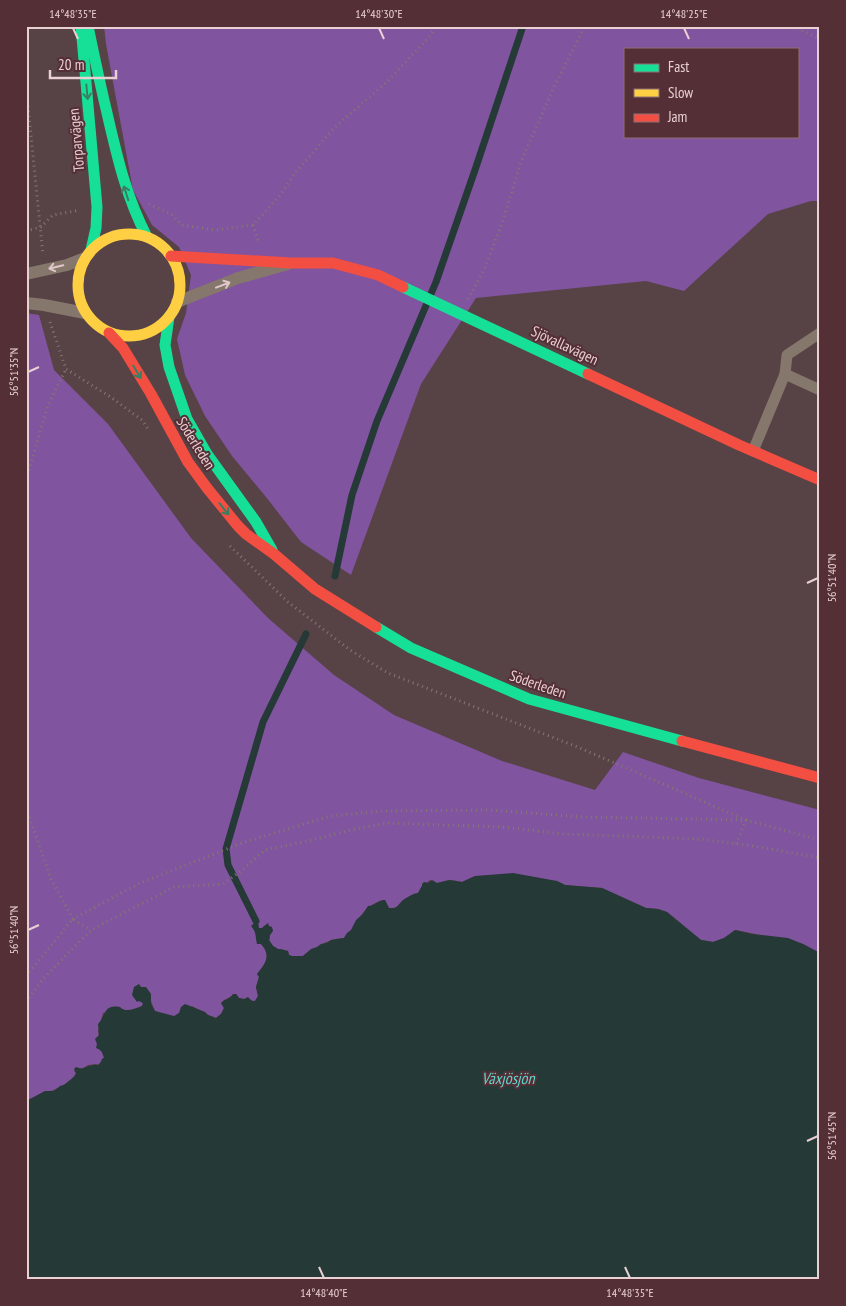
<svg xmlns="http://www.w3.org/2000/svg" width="846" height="1306" font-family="'PT Sans Narrow',sans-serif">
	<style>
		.green { fill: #80549e; fill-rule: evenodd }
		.water { fill: #253937 }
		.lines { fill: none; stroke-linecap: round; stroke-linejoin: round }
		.stream { stroke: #253937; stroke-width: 7 }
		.path { stroke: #857872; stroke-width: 3; stroke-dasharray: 1 4; stroke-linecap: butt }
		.lane { stroke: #86776d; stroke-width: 11 }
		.street { stroke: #86776d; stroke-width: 12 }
		.fast { stroke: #16e098; stroke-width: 11 }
		.slow { stroke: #ffcf43; stroke-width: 11 }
		.jam { stroke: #f24e42; stroke-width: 11 }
		.oneway { stroke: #397f62 }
		.oneway2 { stroke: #dfc7c9 }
		.ticks { fill: none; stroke: #e9d0d3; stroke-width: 2 }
		.labels { text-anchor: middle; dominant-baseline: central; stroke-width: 4; stroke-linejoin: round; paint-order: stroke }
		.street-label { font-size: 15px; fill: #e9d0d3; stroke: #552f36 }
		.water-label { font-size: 16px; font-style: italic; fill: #5cd7cd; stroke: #552f36 }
		.neatline { fill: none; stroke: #e9d0d3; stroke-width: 2 }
		.ticks-label { font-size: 12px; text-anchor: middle; fill: #e9d0d3 }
	</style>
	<rect width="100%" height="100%" fill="#574246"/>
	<!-- green -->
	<g class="green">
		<path d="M104,26H820V201H811L768,214L684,291L646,281L476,298L421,384L351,575L301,542L266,497L232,456L205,416L185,375L177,339L186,313L191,275L179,247L152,225L133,190L106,44ZM625,49H797V136H625Z"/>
		<path d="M26,313L39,315L54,370L108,424L191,538L268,618L334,675L394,715L502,761L595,790L623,752L699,778L820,810V953L803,944L736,930L724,938L713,942L701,940L667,912L658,909L646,908L602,888L565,885L557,881L475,876L462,882L452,880L437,883L430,880L422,886L418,893C412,894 408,897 403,901C397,905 398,909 389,908L385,900C375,900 361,914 356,922C354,924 354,927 352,929C349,933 346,934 344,938C334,938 325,942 317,947C312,951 308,951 303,956H292L289,955L288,951L280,949H278L273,946L269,940L270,939L269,926L265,925L262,928H259L255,931L257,938V944H261C272,956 265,964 257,974L259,977L256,987L258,996L255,1001L239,998L236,994L224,1000L221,1003L224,1008L221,1014L216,1018C207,1015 200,1010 192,1006L174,1017L155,1011C151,1003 150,995 146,987L139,1001L143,1003L142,1006L128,1011L122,1009L103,1013L98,1031L101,1050L104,1058L102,1059L101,1062L98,1065L96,1064L88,1065L82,1069L79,1068L74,1071L76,1073C69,1087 42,1094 28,1100L26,1102Z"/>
	</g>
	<!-- water -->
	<path class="water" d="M513,873L557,881L565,885L602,888L646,908L658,909L667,912L701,940L713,942L724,938L735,930L752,934L788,938L803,944L820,953V1280H26V1102L28,1100L45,1091H54L60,1086L64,1085L75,1076L76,1073L74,1069L76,1067C79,1068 81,1069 83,1068C88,1067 92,1064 98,1065L101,1062L102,1059L104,1058C103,1052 101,1050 96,1048L97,1044L95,1039L99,1035L98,1024C106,1016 103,1004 120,1007C125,1013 135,1009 142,1006L143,1003L139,1001L137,1002L132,995L134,987L139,984L141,987H146L151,994V1004L155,1011L174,1016L179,1013L181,1007L185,1004L205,1012L208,1015L216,1018L221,1014L224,1008L221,1003C225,999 230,999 233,994H236L239,998L244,999L248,997L252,1001H255L258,996L256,987L259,977L257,974C265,964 272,956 261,944H257C255,936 257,933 251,926L256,921L258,922L259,928H262L268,923L269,926L272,927L273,931L270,935L269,940L273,946L278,949H280L288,951L289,955L292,956H303L311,949L317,947L321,944L327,943L331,940L344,938L347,933L351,930L356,920L362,915L368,906C374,906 378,900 385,900L389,908C399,909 397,905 403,900C408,897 412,894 418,893L422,886V884L424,882L428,883L432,880L437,883L449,880L462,882L475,876Z"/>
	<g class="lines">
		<!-- stream -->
		<g class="stream">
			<polyline points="335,576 352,495 377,421 436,282 475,170 523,26"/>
			<polyline points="256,921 228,865 226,849 263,722 306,634"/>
		</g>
		<!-- path -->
		<g class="path">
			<polyline points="793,26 820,39"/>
			<polyline points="26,86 43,255"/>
			<polyline points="149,204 171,214 182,225 215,230 253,225 281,194 295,173 334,128 387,82 430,36 436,26"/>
			<polyline points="253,225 259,244"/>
			<polyline points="26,231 41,227 53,215 80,210"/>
			<polyline points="468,299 484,270 501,226 522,159 554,87 585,26"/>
			<polyline points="50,322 66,369 112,398 142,420 148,429"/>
			<polyline points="26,480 48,405 66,369"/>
			<polyline points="230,546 288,602 350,650 388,673 580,748 746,820 820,840"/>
			<polyline points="26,808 51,879 73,919 140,883 242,843 330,816 384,811 491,810 581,817 746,820 736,844"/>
			<polyline points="26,976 73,919 91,930"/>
			<polyline points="26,1002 42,980 91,930 174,887 223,884 242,870 265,850 308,841 355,829 388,823 503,827 563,834 700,839 753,846 820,858"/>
		</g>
		<!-- lane -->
		<g class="lane">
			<polyline points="785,374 820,390"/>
			<polyline points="753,451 785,374 787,355 820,333"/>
		</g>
		<!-- street -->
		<g class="street">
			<polyline points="26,274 67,265 85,258"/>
			<polyline points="177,302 238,278 288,264"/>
			<polyline points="26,303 44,305 85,313"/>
		</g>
		<!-- fast -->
		<g class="fast">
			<polyline points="81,26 97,207 96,228 91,250"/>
			<path d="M88,26C94,55 100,84 107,113C117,156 126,197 147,237"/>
			<polyline points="403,287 588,374"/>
			<polyline points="169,317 165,345 169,367 187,419 207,454 256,522 272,550"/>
			<polyline points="376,627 411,648 529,699 682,741"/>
		</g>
		<!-- slow -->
		<circle class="slow" cx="129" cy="285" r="51"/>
		<!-- jam -->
		<g class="jam">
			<polyline points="171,256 291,263 333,263 378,275 403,287"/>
			<polyline points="109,333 123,348 151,394 188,462 207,488 238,526 246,534 274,554 315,589 376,627"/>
			<polyline points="588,374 739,445 820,480"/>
			<polyline points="682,741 820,778"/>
		</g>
	</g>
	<!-- one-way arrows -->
	<defs><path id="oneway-shaft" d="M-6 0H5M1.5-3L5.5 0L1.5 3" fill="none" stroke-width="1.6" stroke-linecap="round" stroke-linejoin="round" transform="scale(1.25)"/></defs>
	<g class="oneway">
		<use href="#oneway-shaft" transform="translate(87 92) rotate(85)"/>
		<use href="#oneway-shaft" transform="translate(126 193) rotate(-108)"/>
		<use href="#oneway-shaft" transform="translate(137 372) rotate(59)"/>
		<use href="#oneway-shaft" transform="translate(224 509) rotate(51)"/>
	</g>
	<g class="oneway2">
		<use href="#oneway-shaft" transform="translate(56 267) rotate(166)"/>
		<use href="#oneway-shaft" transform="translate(223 285) rotate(-21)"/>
	</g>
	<!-- ticks -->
	<path class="ticks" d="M73,28L78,39M379,28L384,39M684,28L689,39M28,372L39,367M807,583L818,578M28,930L39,925M807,1141L818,1136M319,1267L324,1278M625,1267L630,1278"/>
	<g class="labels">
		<!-- street labels -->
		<g class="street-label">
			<text transform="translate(76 140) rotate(-95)">Torparvägen</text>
			<text transform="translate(565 345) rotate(25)">Sjövallavägen</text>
			<text transform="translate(196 443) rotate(58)">Söderleden</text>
			<text transform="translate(538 684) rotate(19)">Söderleden</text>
		</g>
		<!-- water labels -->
		<g class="water-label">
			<text x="508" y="1078">Växjösjön</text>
		</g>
	</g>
	<!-- border -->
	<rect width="846" height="1306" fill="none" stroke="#552f36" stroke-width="55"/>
	<!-- legend -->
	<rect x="624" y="48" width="175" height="90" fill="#552f36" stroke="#906f75"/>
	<rect x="634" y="64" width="25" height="8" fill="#16e098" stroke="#906f75"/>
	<text x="668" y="72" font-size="15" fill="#e9d0d3">Fast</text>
	<rect x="634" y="89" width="25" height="8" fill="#ffcf43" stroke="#906f75"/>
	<text x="668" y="98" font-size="15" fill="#e9d0d3">Slow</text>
	<rect x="634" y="114" width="25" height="8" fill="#f24e42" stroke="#906f75"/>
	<text x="668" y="122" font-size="15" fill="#e9d0d3">Jam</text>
	<!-- scale -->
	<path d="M50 70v8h66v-8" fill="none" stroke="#e9d0d3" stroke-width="2.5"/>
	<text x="58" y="70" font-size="15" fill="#e9d0d3" stroke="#552f36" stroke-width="4" paint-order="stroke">20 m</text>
	<rect x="28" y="28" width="790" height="1250" class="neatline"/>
	<g class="ticks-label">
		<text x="73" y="18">14°48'35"E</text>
		<text x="379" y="18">14°48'30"E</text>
		<text x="684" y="18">14°48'25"E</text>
		<text transform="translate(14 372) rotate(-90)" y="4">56°51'35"N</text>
		<text transform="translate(832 578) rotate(-90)" y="4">56°51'40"N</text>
		<text transform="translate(14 930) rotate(-90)" y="4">56°51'40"N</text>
		<text transform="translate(832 1136) rotate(-90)" y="4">56°51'45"N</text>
		<text x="324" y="1297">14°48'40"E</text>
		<text x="630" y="1297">14°48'35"E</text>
	</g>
</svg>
